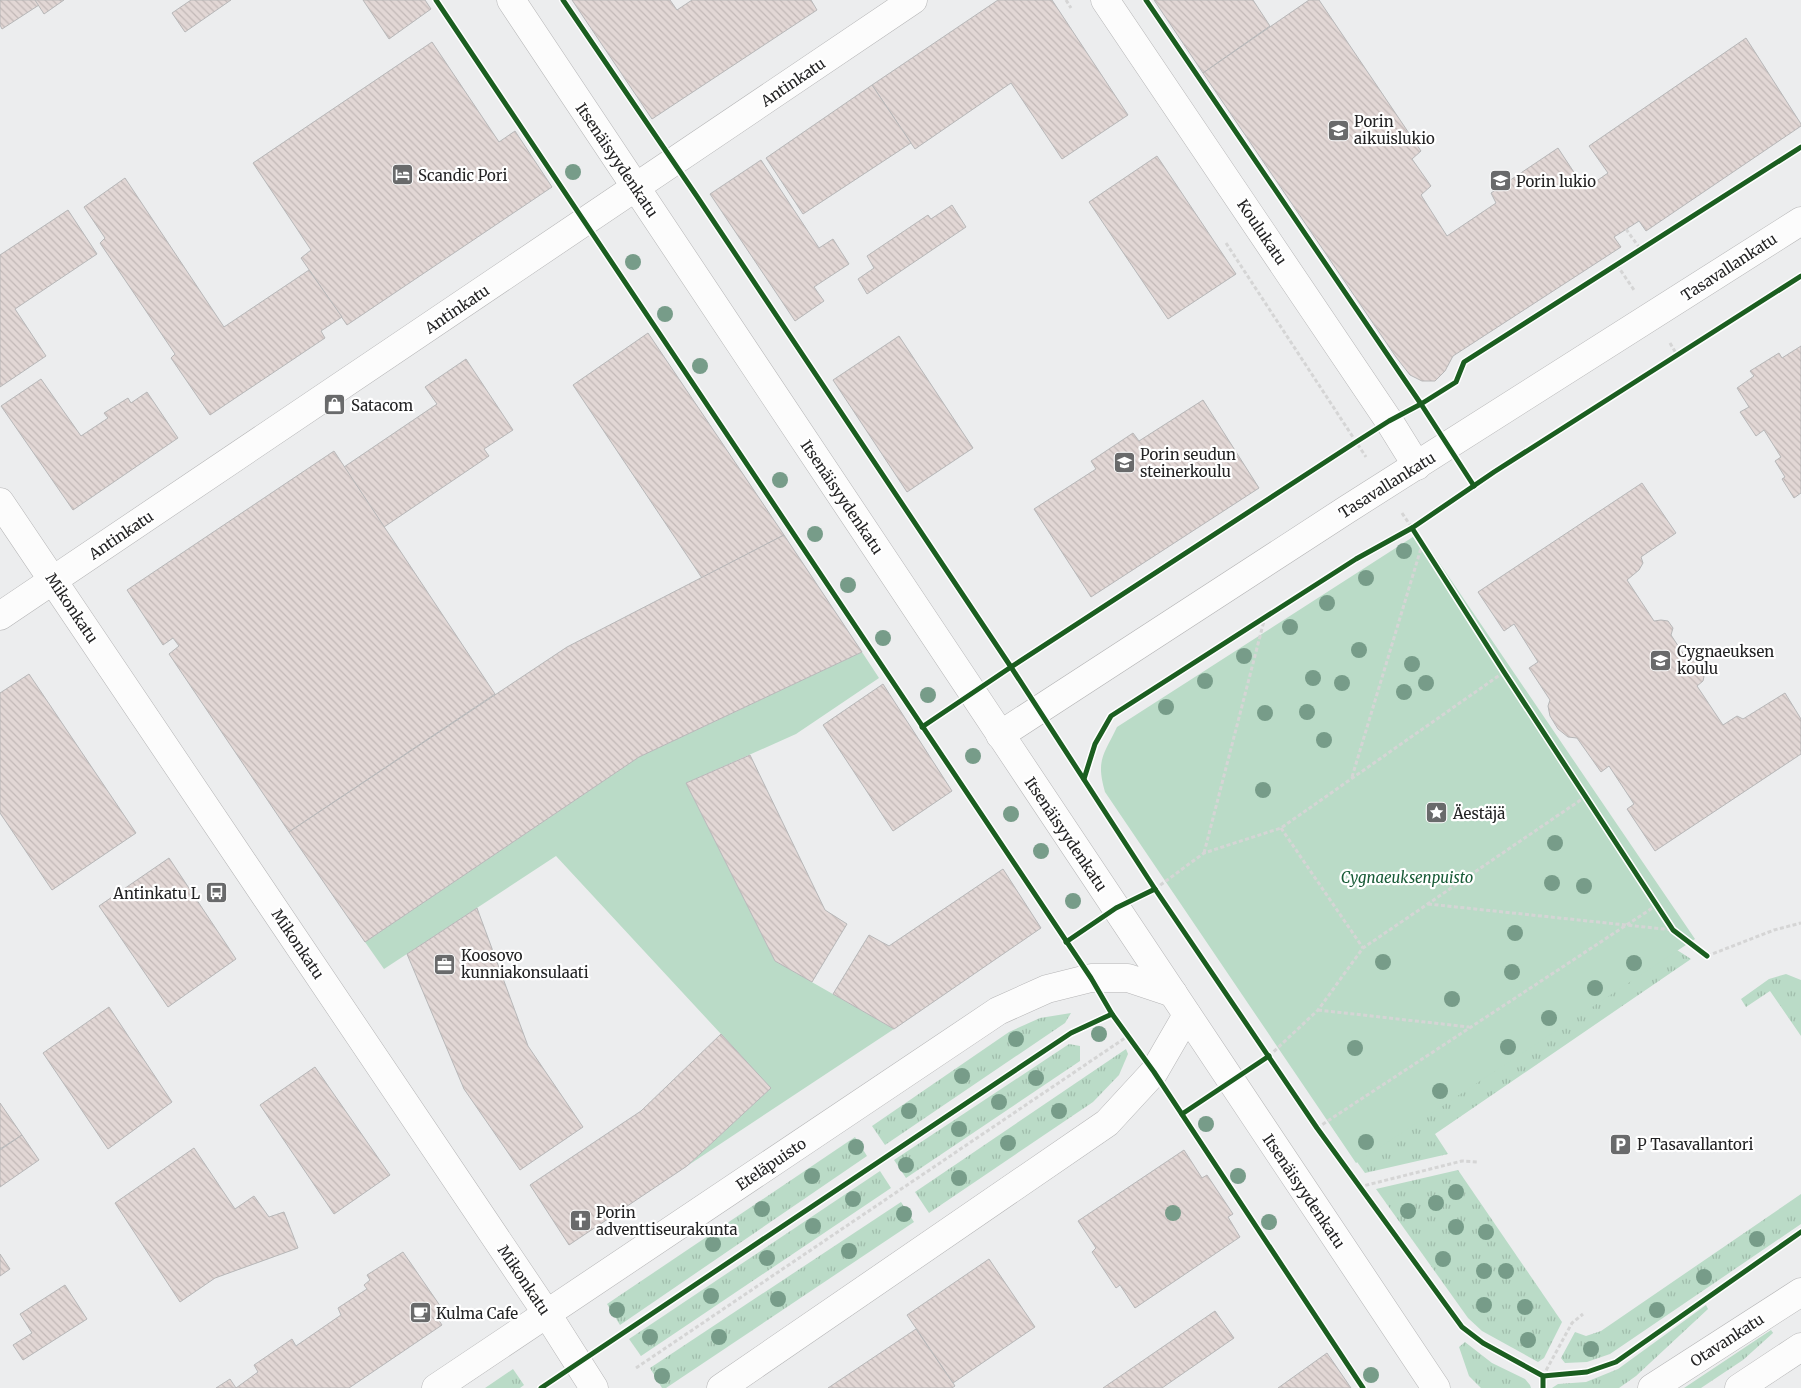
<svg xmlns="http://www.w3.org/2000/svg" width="1801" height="1388" font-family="Merriweather,serif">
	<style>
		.grass { fill: url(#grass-tufts) }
		.green { fill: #badbc7 }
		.building { fill: url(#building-back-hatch); stroke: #b7b7b8 }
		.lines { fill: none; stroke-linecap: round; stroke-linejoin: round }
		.street-casing { stroke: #b5b5b6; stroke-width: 29 }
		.secondary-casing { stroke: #b5b5b6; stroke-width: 29 }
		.path { stroke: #d5d5d5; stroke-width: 3; stroke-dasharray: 4 2.5; stroke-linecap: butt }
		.street { stroke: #fcfcfc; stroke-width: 28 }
		.secondary { stroke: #fcfcfc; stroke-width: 28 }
		.cycleway-casing { stroke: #fff; stroke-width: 8 }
		.cycleway { stroke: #1b5e20; stroke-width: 5 }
		.tree { fill: #779c89 }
		.labels { text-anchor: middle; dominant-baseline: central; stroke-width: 4.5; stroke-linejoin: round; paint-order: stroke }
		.street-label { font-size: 15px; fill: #232324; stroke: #fff }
		.poi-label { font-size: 15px; fill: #232324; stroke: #fff; text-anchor: start }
		.park-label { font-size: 15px; font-style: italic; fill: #175a36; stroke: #fff }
	</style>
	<defs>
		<pattern id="grass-tufts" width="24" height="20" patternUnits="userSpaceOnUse" patternTransform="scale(1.25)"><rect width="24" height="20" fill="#badbc7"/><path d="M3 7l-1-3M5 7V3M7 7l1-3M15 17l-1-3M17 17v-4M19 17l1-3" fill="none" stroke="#a0bcab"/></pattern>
		<pattern id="building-back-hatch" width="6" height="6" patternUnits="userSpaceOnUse" patternTransform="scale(1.25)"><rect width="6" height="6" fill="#e2d7d5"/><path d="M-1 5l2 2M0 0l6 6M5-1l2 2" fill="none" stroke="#c2b8b7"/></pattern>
	</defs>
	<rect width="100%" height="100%" fill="#ecedee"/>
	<!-- grass -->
	<g class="grass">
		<polygon points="1627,937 1677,950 1691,959 1435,1134 1448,1154 1365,1173 1334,1130"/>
		<polygon points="1786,974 1801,980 1801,1036 1770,991 1746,1007 1741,999 1769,979"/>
		<polygon points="1071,1013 1065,1023 885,1145 872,1126 1009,1032 1040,1018"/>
		<polygon points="1069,1044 1080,1046 1080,1061 906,1178 894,1160"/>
		<polygon points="1126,1049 1128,1054 1119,1075 1093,1102 929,1213 915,1192"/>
		<polygon points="855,1137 867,1156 620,1325 607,1304"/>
		<polygon points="1458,1170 1562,1322 1544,1358 1538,1362 1482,1331 1468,1318 1376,1189"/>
		<polygon points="880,1171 891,1188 641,1356 629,1339"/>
		<polygon points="1801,1194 1801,1224 1610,1354 1587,1362 1565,1363 1561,1358 1575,1332 1586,1336 1601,1331"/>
		<polygon points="901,1202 914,1222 666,1388 662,1388 650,1368"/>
		<polygon points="1706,1305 1708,1309 1636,1376 1619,1388 1552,1388 1558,1384 1586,1382 1618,1369"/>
		<polygon points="1771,1330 1773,1333 1743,1360 1701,1388 1684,1388"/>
		<polygon points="1465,1342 1492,1363 1525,1379 1530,1385 1531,1388 1481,1388 1469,1376 1459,1347"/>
		<polygon points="513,1369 524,1385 520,1388 485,1388"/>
	</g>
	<!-- green -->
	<g class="green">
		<path d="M1419,533L1695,939L1356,1163L1105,792C1096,760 1103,756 1117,727Z"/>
		<polygon points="862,652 879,678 796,734 686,783 775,961 894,1029 687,1166 771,1088 556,856 384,969 365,942 639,757"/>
	</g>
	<!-- building -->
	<g class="building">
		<polygon points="0,0 35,0 39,5 2,29 0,25"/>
		<polygon points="35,0 64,0 44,14"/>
		<polygon points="191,0 231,0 185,32 172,13"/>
		<polygon points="363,0 425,0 431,9 389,39"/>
		<polygon points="572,0 670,0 677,10 692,0 811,0 817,10 652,119"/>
		<polygon points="998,0 1052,0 1128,115 1062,159 1011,83 915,149 872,85"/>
		<polygon points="1154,0 1253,0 1270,26 1203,73"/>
		<polygon points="1309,0 1319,0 1421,151 1412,159 1431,186 1421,195 1447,236 1496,203 1491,193 1558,148 1585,189 1608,173 1589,146 1746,38 1801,124 1801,126 1646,231 1639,221 1614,237 1621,247 1453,356 1445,371 1435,381 1422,381 1410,375 1396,357 1203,73"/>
		<polygon points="432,42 499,142 515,131 552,187 347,325 301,258 311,250 253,163"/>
		<polygon points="872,85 911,143 803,214 766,158"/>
		<polygon points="1157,156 1236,274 1168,319 1089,202"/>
		<polygon points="761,160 819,248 833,239 849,264 814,287 824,301 795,321 710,194"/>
		<polygon points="125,178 224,327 309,270 342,317 321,331 325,338 210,415 171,358 175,354 100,243 105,238 84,207"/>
		<polygon points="952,205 966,227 867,294 858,279 874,268 867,256 928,215 931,219"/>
		<polygon points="68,210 97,254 15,309 46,356 0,387 0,255"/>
		<polygon points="648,333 784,535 702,578 573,385"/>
		<polygon points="899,336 973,448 907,492 833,380"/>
		<polygon points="1801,346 1801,493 1794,498 1782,479 1785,477 1775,461 1781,457 1764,430 1756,436 1740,412 1749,407 1737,388 1754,376 1750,371 1779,353 1782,358"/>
		<polygon points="466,359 513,430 484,449 489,456 384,527 344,467 437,404 425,387"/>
		<polygon points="41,379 81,436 108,418 104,413 128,398 131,403 147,392 178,438 73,510 1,406"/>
		<polygon points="1203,400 1259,488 1091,597 1034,509 1096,469 1091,461 1133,433 1139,441"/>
		<polygon points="334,451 495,694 289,832 169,654 179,646 173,638 163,645 127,590"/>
		<polygon points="1642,483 1676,533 1641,557 1643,563 1639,570 1627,580 1654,621 1661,620 1668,621 1673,628 1671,635 1688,661 1694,661 1701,664 1705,672 1703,681 1697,686 1723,725 1737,716 1743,719 1785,693 1801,719 1801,754 1655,851 1627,809 1634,804 1609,766 1601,772 1577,738 1568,737 1558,729 1550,716 1548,706 1550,700 1529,668 1538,662 1514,624 1504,631 1478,592"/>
		<polygon points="784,535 862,652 639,757 365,942 289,832 567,647"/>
		<polygon points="29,674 136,833 52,890 0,813 0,693"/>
		<polygon points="883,684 952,791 893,831 823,725"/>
		<polygon points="750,755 825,910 847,924 812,982 775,961 686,783"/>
		<polygon points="169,858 236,959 168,1007 99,906"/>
		<polygon points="1003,869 1041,928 894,1029 833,994 869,935 889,946"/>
		<polygon points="477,908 528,1046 583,1127 520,1170 464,1089 407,954"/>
		<polygon points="109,1007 172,1102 108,1149 43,1053"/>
		<polygon points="721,1034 771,1088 687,1166 569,1245 530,1185 641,1111"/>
		<polygon points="315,1067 390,1175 334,1214 260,1105"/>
		<polygon points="0,1103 22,1135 0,1149"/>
		<polygon points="22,1135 39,1160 0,1187 0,1150"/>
		<polygon points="194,1148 235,1209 254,1196 269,1217 284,1212 298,1248 215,1278 180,1302 115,1203"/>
		<polygon points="1184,1150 1202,1178 1207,1175 1233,1214 1228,1217 1240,1237 1135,1308 1120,1285 1116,1288 1092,1252 1096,1248 1078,1221"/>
		<polygon points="403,1252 445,1313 438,1319 442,1325 349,1388 236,1388 258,1372 254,1365 292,1339 296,1346 341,1315 338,1308 367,1289 364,1285 370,1280 367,1275"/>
		<polygon points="0,1254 10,1269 0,1276"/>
		<polygon points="989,1259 1035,1327 953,1383 907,1315"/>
		<polygon points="65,1285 87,1319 23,1360 13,1345 32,1333 20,1314"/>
		<polygon points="1215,1311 1234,1338 1162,1388 1103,1388"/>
		<polygon points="916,1329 955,1386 952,1388 828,1388"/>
		<polygon points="1327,1353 1351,1388 1278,1388"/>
		<polygon points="230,1379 236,1388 216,1388"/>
	</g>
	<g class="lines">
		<defs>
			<g id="street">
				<polyline points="1105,0 1389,421 1417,466"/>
				<polyline points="0,616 913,0"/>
				<polyline points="1000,735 1346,510 1801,221"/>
			</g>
			<g id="secondary">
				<polyline points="511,0 1436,1388"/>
				<polyline points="0,502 547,1314 594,1388"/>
				<polyline points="436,1388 998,1011 1047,989 1091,978 1128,978 1173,993"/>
				<polyline points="721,1388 1107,1123 1154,1072 1187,1015"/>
				<polyline points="1652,1388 1801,1292"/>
				<polyline points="1739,1388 1801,1347"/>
			</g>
		</defs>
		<!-- street casing -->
		<use href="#street" class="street-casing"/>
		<!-- secondary casing -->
		<use href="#secondary" class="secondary-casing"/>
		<!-- path -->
		<g class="path">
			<polyline points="1066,0 1071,8"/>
			<polyline points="1626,229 1641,250"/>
			<polyline points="1226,243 1366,457"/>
			<polyline points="1617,265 1634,290"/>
			<polyline points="1670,343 1677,355"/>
			<polyline points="1402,513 1412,528"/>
			<polyline points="1352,777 1422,545"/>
			<polyline points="1281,828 1363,948"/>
			<polyline points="1204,853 1265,617"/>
			<polyline points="1155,889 1204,853 1281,828 1504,672"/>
			<polyline points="1428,904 1673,930"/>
			<polyline points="1707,956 1774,930 1801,923"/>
			<polyline points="1318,1010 1469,1027"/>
			<polyline points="1269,1056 1318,1010 1363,948 1585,797"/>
			<polyline points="1317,1128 1657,905"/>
			<polyline points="1359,1187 1462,1161 1478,1162"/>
			<polyline points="636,1368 1128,1036"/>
			<polyline points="1543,1376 1572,1323 1583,1314"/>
		</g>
		<!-- street -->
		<use href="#street" class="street"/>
		<!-- secondary -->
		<use href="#secondary" class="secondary"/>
		<defs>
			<g id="cycleway">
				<polyline points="436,0 1091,978 1112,1014"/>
				<polyline points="563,0 696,195 1011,667 1155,889 1317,1128 1462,1327 1483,1343 1543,1376 1543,1388"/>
				<polyline points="1146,0 1421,404 1474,486"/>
				<polyline points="1412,528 1504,672 1673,930 1707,956"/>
				<polyline points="922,727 1011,667 1356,442 1389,421 1421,404 1456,382 1464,362 1801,147"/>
				<polyline points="1084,779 1095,744 1111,716 1356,559 1412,528 1494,472 1801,276"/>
				<polyline points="1066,942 1116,908 1155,889"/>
				<polyline points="1182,1114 1269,1056"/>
				<polyline points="1543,1376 1587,1372 1616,1362 1801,1232"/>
				<polyline points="541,1388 1071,1033 1112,1014 1154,1072 1363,1388"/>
			</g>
		</defs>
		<!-- cycleway casing -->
		<use href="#cycleway" class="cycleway-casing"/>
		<!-- cycleway -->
		<use href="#cycleway" class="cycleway"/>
	</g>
	<!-- trees -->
	<g class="tree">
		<circle cx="573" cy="172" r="8"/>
		<circle cx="633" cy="262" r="8"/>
		<circle cx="665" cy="314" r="8"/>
		<circle cx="700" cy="366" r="8"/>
		<circle cx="780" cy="480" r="8"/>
		<circle cx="815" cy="534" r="8"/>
		<circle cx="1404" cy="551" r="8"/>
		<circle cx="1366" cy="578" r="8"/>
		<circle cx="848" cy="585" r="8"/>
		<circle cx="1327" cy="603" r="8"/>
		<circle cx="1290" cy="627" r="8"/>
		<circle cx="883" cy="638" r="8"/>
		<circle cx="1359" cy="650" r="8"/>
		<circle cx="1244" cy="656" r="8"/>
		<circle cx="1412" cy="664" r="8"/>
		<circle cx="1313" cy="678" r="8"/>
		<circle cx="1205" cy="681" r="8"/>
		<circle cx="1342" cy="683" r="8"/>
		<circle cx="1426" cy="683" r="8"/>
		<circle cx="1404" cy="692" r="8"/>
		<circle cx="928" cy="695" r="8"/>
		<circle cx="1166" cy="707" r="8"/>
		<circle cx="1307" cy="712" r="8"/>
		<circle cx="1265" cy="713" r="8"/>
		<circle cx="1324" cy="740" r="8"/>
		<circle cx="973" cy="756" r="8"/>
		<circle cx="1263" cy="790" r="8"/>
		<circle cx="1011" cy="814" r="8"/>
		<circle cx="1555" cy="843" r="8"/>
		<circle cx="1041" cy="851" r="8"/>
		<circle cx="1552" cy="883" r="8"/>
		<circle cx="1584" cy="886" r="8"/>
		<circle cx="1073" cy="901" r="8"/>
		<circle cx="1515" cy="933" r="8"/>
		<circle cx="1383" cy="962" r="8"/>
		<circle cx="1634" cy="963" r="8"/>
		<circle cx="1512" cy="972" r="8"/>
		<circle cx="1595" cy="988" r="8"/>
		<circle cx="1452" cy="999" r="8"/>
		<circle cx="1549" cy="1018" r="8"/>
		<circle cx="1099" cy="1034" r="8"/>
		<circle cx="1016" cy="1039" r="8"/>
		<circle cx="1508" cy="1047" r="8"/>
		<circle cx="1355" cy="1048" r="8"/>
		<circle cx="962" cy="1076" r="8"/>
		<circle cx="1036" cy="1078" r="8"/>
		<circle cx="1440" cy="1091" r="8"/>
		<circle cx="999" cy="1102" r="8"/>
		<circle cx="909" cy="1111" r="8"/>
		<circle cx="1059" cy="1111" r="8"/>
		<circle cx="1206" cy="1124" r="8"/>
		<circle cx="959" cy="1129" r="8"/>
		<circle cx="1366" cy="1142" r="8"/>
		<circle cx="1008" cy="1143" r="8"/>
		<circle cx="856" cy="1147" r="8"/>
		<circle cx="906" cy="1165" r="8"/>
		<circle cx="812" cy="1176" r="8"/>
		<circle cx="1238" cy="1176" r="8"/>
		<circle cx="959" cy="1178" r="8"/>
		<circle cx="1456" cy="1192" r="8"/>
		<circle cx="853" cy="1199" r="8"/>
		<circle cx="1436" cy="1203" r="8"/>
		<circle cx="762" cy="1209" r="8"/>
		<circle cx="1408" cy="1211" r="8"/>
		<circle cx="1173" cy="1213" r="8"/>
		<circle cx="904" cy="1214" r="8"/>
		<circle cx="1269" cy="1222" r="8"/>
		<circle cx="813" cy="1226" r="8"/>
		<circle cx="1456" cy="1227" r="8"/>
		<circle cx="1486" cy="1232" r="8"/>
		<circle cx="1757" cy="1239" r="8"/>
		<circle cx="713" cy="1244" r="8"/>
		<circle cx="849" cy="1251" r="8"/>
		<circle cx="767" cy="1258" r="8"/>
		<circle cx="1443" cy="1259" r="8"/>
		<circle cx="1484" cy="1271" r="8"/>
		<circle cx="1506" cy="1271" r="8"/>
		<circle cx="1704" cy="1277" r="8"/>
		<circle cx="711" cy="1296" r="8"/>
		<circle cx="778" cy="1299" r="8"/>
		<circle cx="1484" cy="1305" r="8"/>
		<circle cx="1525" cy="1307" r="8"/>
		<circle cx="617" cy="1310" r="8"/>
		<circle cx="1657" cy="1310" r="8"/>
		<circle cx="650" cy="1337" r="8"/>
		<circle cx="719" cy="1337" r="8"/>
		<circle cx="1528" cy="1340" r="8"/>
		<circle cx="1591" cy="1349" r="8"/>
		<circle cx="1371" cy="1375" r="8"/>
		<circle cx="662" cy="1376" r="8"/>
	</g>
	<!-- icons -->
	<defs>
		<symbol id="school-square" viewBox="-11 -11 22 22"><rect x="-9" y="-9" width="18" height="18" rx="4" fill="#696a6b" stroke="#fff"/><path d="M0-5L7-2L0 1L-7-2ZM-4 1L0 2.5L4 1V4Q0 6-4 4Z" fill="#fff"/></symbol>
		<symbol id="hotel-square" viewBox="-11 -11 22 22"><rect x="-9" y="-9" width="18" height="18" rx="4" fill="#696a6b" stroke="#fff"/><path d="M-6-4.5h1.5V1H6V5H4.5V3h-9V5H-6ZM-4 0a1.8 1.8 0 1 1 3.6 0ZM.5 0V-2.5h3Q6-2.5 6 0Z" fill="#fff"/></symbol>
		<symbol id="shop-square" viewBox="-11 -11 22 22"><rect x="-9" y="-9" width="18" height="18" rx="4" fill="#696a6b" stroke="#fff"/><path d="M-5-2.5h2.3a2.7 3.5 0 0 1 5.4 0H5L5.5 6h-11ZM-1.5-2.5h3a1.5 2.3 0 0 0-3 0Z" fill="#fff"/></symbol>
		<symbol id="sight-square" viewBox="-11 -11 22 22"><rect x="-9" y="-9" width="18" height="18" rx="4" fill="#696a6b" stroke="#fff"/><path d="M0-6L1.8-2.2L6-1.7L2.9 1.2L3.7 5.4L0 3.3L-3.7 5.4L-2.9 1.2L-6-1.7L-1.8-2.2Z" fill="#fff"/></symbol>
		<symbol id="bus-square" viewBox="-11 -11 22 22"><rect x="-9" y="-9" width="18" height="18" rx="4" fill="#696a6b" stroke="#fff"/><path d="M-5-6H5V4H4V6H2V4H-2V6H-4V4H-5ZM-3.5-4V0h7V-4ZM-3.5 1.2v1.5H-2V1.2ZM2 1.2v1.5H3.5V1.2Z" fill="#fff"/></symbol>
		<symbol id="office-square" viewBox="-11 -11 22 22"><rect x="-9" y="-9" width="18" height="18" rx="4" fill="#696a6b" stroke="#fff"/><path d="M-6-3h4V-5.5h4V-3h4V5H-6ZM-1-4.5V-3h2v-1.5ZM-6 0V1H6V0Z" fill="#fff"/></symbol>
		<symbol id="parking-square" viewBox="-11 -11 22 22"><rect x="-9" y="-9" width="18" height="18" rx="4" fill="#696a6b" stroke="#fff"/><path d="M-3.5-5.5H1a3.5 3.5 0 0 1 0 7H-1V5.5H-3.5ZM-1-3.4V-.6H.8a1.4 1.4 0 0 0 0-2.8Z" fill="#fff"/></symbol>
		<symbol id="church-square" viewBox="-11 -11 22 22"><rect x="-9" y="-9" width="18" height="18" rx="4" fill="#696a6b" stroke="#fff"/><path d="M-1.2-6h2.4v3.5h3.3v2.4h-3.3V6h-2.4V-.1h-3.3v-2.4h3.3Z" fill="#fff"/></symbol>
		<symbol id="cafe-square" viewBox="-11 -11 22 22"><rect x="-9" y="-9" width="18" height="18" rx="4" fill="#696a6b" stroke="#fff"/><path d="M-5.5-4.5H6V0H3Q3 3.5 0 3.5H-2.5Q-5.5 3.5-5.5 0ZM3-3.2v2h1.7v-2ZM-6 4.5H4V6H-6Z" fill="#fff"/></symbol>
	</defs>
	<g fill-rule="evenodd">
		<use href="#school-square" x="1326" y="118" width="25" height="25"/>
		<use href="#hotel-square" x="390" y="162" width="25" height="25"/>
		<use href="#school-square" x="1488" y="168" width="25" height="25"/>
		<use href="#shop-square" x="322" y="392" width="25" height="25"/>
		<use href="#school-square" x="1112" y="450" width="25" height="25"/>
		<use href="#school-square" x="1648" y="648" width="25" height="25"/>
		<use href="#sight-square" x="1424" y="800" width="25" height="25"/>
		<use href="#bus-square" x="204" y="880" width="25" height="25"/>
		<use href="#office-square" x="432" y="952" width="25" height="25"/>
		<use href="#parking-square" x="1608" y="1132" width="25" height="25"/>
		<use href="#church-square" x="568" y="1208" width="25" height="25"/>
		<use href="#cafe-square" x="408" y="1300" width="25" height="25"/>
	</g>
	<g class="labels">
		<!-- street labels -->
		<g class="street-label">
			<text transform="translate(793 82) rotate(-34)">Antinkatu</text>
			<text transform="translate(617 160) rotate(56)">Itsenäisyydenkatu</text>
			<text transform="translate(1262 232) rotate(56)">Koulukatu</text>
			<text transform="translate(1729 267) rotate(-33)">Tasavallankatu</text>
			<text transform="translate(457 309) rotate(-34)">Antinkatu</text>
			<text transform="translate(1387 485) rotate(-32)">Tasavallankatu</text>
			<text transform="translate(842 497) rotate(56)">Itsenäisyydenkatu</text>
			<text transform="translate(121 535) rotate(-34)">Antinkatu</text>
			<text transform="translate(72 608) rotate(56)">Mikonkatu</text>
			<text transform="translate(1066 834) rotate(56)">Itsenäisyydenkatu</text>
			<text transform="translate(298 944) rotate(56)">Mikonkatu</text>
			<text transform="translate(771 1164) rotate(-34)">Eteläpuisto</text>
			<text transform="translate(1304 1191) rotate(56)">Itsenäisyydenkatu</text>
			<text transform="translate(524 1280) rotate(56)">Mikonkatu</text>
			<text transform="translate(1727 1340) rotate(-33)">Otavankatu</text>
		</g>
		<!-- poi labels -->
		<g class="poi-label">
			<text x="1354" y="121">Porin<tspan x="1354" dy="17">aikuislukio</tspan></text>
			<text x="418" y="175">Scandic Pori</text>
			<text x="1516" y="181">Porin lukio</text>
			<text x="351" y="405">Satacom</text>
			<text x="1140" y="454">Porin seudun<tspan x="1140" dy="17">steinerkoulu</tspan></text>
			<text x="1677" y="651">Cygnaeuksen<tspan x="1677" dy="17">koulu</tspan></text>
			<text x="1453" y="813">Äestäjä</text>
			<text x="200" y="893" text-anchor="end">Antinkatu L</text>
			<text x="461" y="955">Koosovo<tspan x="461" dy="17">kunniakonsulaati</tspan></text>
			<text x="1637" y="1144">P Tasavallantori</text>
			<text x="596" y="1212">Porin<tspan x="596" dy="17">adventtiseurakunta</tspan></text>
			<text x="436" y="1313">Kulma Cafe</text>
		</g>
		<!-- park labels -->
		<g class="park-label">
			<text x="1407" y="877">Cygnaeuksenpuisto</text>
		</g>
	</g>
</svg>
